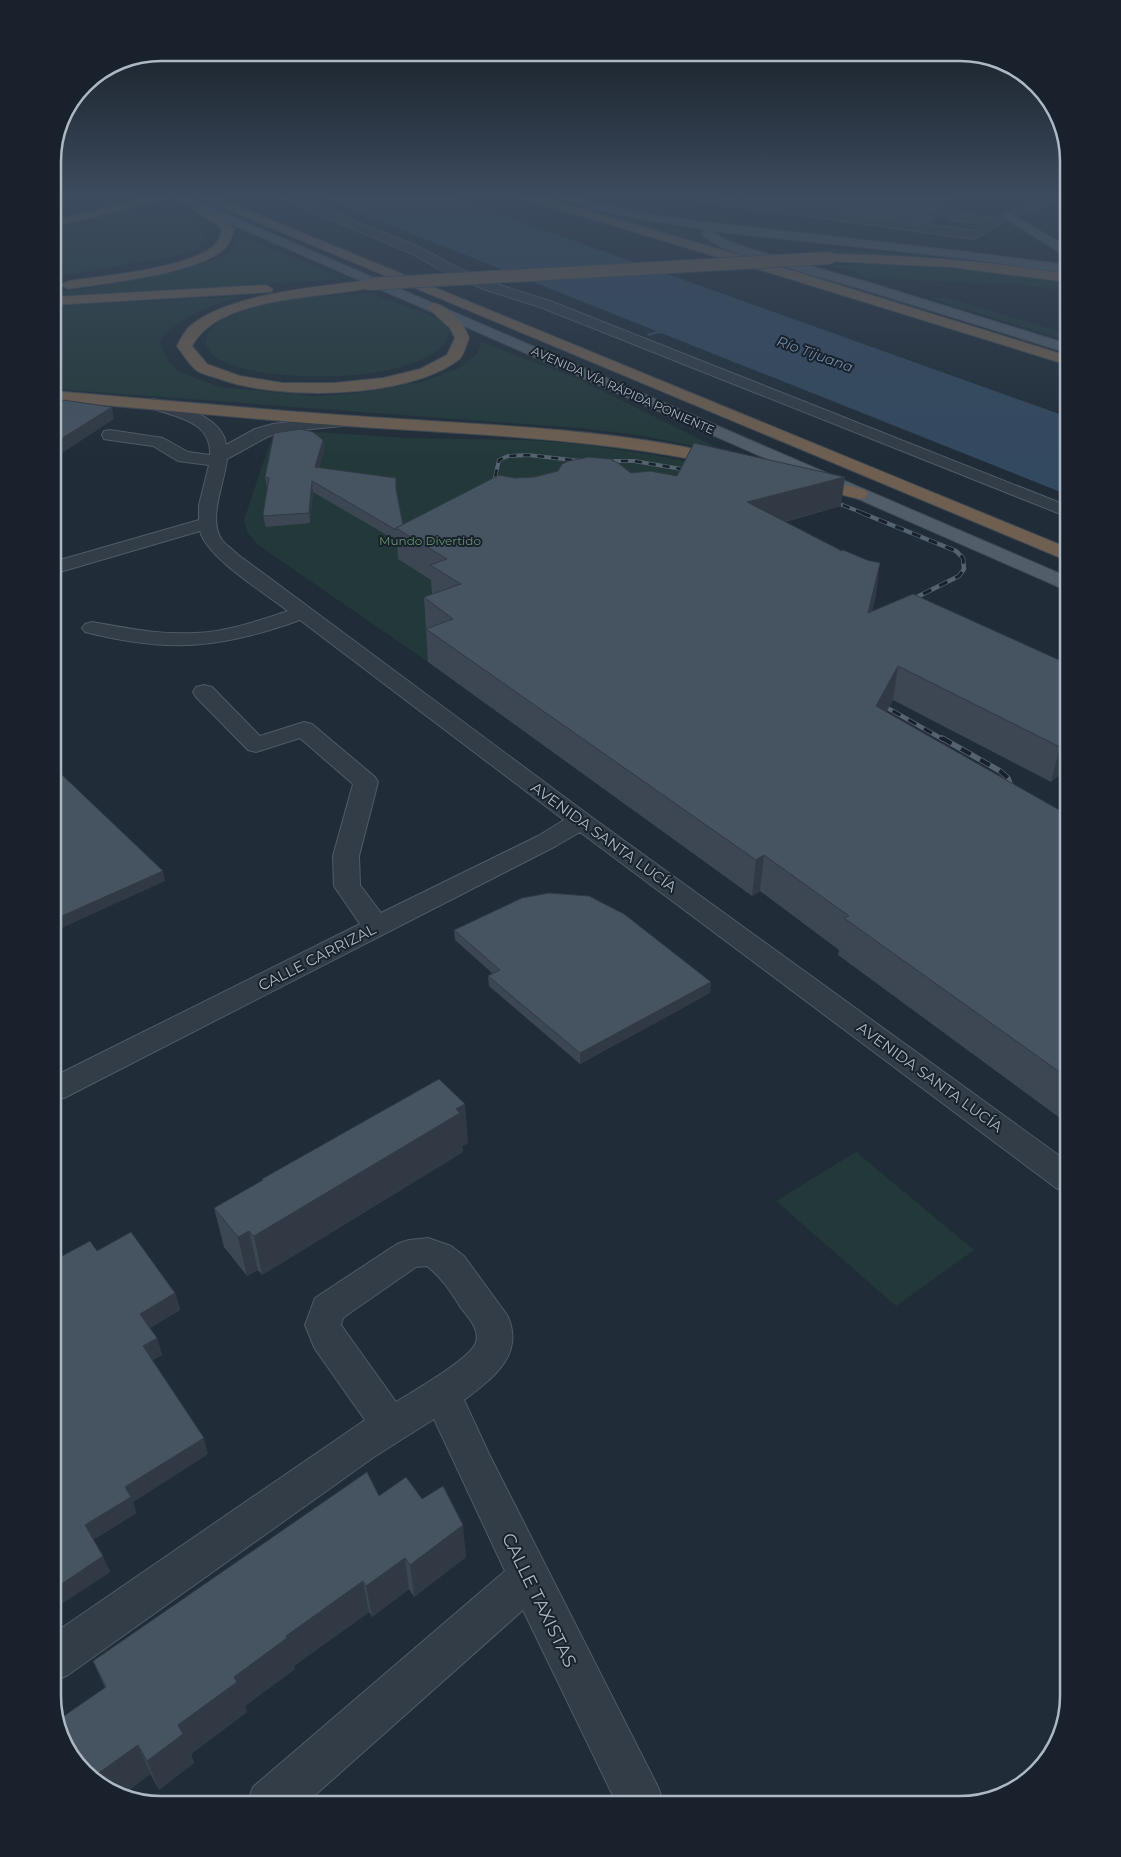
<svg xmlns="http://www.w3.org/2000/svg" width="1121" height="1857" font-family="Montserrat,sans-serif">
	<style>
		.green { fill: #233939 }
		.water { fill: #33495f }
		.lines { fill: none; stroke-linecap: round; stroke-linejoin: round }
		.stream { fill: #33495f; fill-rule: evenodd }
		.minor-casing { stroke: #515b65; stroke-width: 2 }
		.major-casing { stroke: #3d4651; stroke-width: 2 }
		.highway-casing { stroke: #3e4852; stroke-width: 2 }
		.minor { fill: #333d47; fill-rule: evenodd }
		.major { fill: #515d68; fill-rule: evenodd }
		.highway { fill: #6e5f50; fill-rule: evenodd }
		.rail-far2-casing { stroke: #55626f; stroke-width: 4 }
		.rail-far1-casing { stroke: #55626f; stroke-width: 4.5 }
		.rail-casing { stroke: #55626f; stroke-width: 5.5 }
		.rail-far2 { stroke: #19222c; stroke-width: 2.5; stroke-dasharray: 7; stroke-linecap: butt }
		.rail-far1 { stroke: #19222c; stroke-width: 3; stroke-dasharray: 9; stroke-linecap: butt }
		.rail { stroke: #19222c; stroke-width: 4; stroke-dasharray: 11; stroke-linecap: butt }
		.highway-bridge-casing { stroke: #3e4852; stroke-width: 14; stroke-linecap: butt }
		.highway-bridge { stroke: #6e5f50; stroke-width: 12 }
		.wall { fill: #3c4753 }
		.shaded-wall { fill: #313a44 }
		.building { fill: #465361; stroke: #313a44 }
		.labels { text-anchor: middle; dominant-baseline: central; stroke-width: 4; stroke-linejoin: round; paint-order: stroke }
		.far-street-label { font-size: 12px; fill: #adb8c4; stroke: #19222c }
		.far-park-label { font-size: 12px; fill: #65956c; stroke: #19222c }
		.far-water-label { font-size: 14px; font-style: italic; fill: #6e8ca9; stroke: #19222c }
		.street-label { font-size: 15px; fill: #adb8c4; stroke: #19222c }
		.near-street-label { font-size: 18px; fill: #adb8c4; stroke: #19222c }
		.rim { fill: none; stroke: #adb8c4; stroke-width: 2.5 }
	</style>
	<rect width="100%" height="100%" fill="#202c37"/>
	<!-- green -->
	<g class="green">
		<polygon points="84,197 120,197 53,213 53,205"/>
		<polygon points="545,197 554,197 612,213 692,229 727,249 662,232"/>
		<path d="M593,199C621,204 663,205 688,221L626,208Z"/>
		<polygon points="159,202 194,221 204,234 202,245 189,253 53,278 53,229"/>
		<polygon points="701,217 908,244 712,224"/>
		<polygon points="243,237 347,279 53,296 53,293 92,288 187,269 215,259 231,251"/>
		<polygon points="830,248 957,258 1068,272 1068,275 1026,268 945,259 815,257 816,252"/>
		<path d="M887,264C948,267 1008,273 1068,283V291L1022,285L865,278L854,270L823,265Z"/>
		<path d="M369,293L442,319L450,331C448,335 446,342 443,345C406,385 264,384 218,359C213,356 209,350 205,345C206,341 207,334 210,331C237,298 329,296 369,293Z"/>
		<path d="M243,296C205,308 188,312 159,341L166,358L179,372L220,387L314,396L358,393L421,382L460,368L478,353L481,342L578,379L726,452L637,435L579,428L53,389V306Z"/>
		<polygon points="944,297 1068,334 1068,341 930,298"/>
		<polygon points="301,431 407,438 525,440 580,444 653,455 731,470 428,662 258,545 247,532 244,520 269,445 279,437"/>
		<polygon points="856,1152 974,1250 896,1306 776,1201"/>
	</g>
	<!-- water -->
	<polygon class="water" points="320,197 452,197 1068,417 1068,495"/>
	<g class="lines">
		<!-- stream -->
		<polygon class="stream" points="672,327 674,330 649,336 646,334"/>
		<defs>
			<g id="minor">
				<polygon points="53,197 62,197 53,201"/>
				<polygon points="280,197 295,197 419,247 458,268 496,284 550,301 1068,506 1068,517 540,307 486,290 448,274 411,253 282,199"/>
				<polygon points="686,197 716,197 974,231 983,224 952,220 946,216 952,212 993,218 1049,197 1065,197 1063,199 1006,220 974,239 692,200"/>
				<polygon points="65,392 71,394 73,397 59,407 53,409 53,398"/>
				<path d="M154,399C178,405 223,416 226,445L255,429L273,424L342,416L348,418L350,421L348,424L342,426L281,432L267,437L227,459C225,482 207,519 222,540C226,545 232,549 237,554L590,816L1068,1162V1192L1056,1188L580,832L556,846L64,1098L53,1101V1077L360,924L334,886L333,856L353,784L300,738L256,752L248,750L196,697L193,692L196,687L204,685L212,687L260,736L304,722L312,724L375,777L378,782L359,856L360,885L381,913L538,836L564,820L300,620C220,649 168,653 85,632L82,628L85,624L92,622C126,628 160,635 195,633C227,632 257,621 288,611C265,593 207,558 200,531L53,574V562L199,520V505L209,465L178,461L153,446L110,440L104,439L102,435L104,431L110,430L163,438L188,452L210,455C212,420 174,417 148,407L146,404L148,401Z"/>
				<path d="M428,1238L451,1246L464,1256L507,1315C526,1354 492,1379 464,1400L489,1454L658,1787L664,1804H617L523,1610L305,1804H247L253,1787L505,1571L434,1419L374,1457L68,1675L53,1682V1634L365,1420L315,1349L305,1325L315,1298L397,1244L409,1240ZM427,1266C442,1278 451,1292 461,1308C468,1317 480,1329 476,1342C472,1358 412,1392 396,1402L341,1325L343,1318L354,1310L416,1267Z"/>
			</g>
			<g id="major">
				<polygon points="172,197 187,197 1068,577 1068,590 1061,588 174,199"/>
				<polygon points="557,197 575,197 643,213 697,221 960,251 1068,265 1068,273 960,258 711,231 729,241 747,248 871,283 1068,344 1068,353 861,289 739,254 721,247 703,236 701,233 706,230 616,214 559,199"/>
				<polygon points="1008,212 1068,247 1068,256 1064,255 1004,218 1002,216"/>
			</g>
			<g id="highway">
				<polygon points="148,197 167,197 165,199 53,227 53,221"/>
				<polygon points="200,197 215,197 1068,548 1068,561 202,199"/>
				<polygon points="523,197 541,197 797,272 1068,356 1068,365 787,278 525,199"/>
				<path d="M194,202L224,218L234,229C232,237 230,244 224,249C198,274 105,283 68,289L61,285L68,281C103,276 192,268 216,244C219,240 221,235 222,230L216,224L190,207L188,205L190,203Z"/>
				<path d="M830,254C910,255 989,261 1068,274V282L950,267L826,261L824,258Z"/>
				<path d="M369,280L376,284L374,287C324,299 219,295 192,346L207,364L240,376L283,383H334L383,378L420,369L447,355L455,338L450,328L427,307L434,303C448,306 465,324 469,338C466,345 464,357 457,361C405,399 276,401 217,378C211,376 201,374 196,370C189,364 182,353 177,346C180,340 184,332 189,327C228,293 319,287 369,280Z"/>
				<polygon points="266,285 273,289 271,292 53,305 53,297"/>
				<path d="M53,391C164,400 274,411 385,418C501,426 618,429 731,457L734,461L731,465L725,466C605,439 483,435 361,427C259,420 156,409 53,401Z"/>
				<polygon points="808,476 865,490 868,494 865,498 859,499 802,485 799,481 802,477"/>
			</g>
		</defs>
		<!-- minor casing -->
		<use href="#minor" class="minor-casing"/>
		<!-- major casing -->
		<use href="#major" class="major-casing"/>
		<!-- highway casing -->
		<use href="#highway" class="highway-casing"/>
		<!-- minor -->
		<use href="#minor" class="minor"/>
		<!-- major -->
		<use href="#major" class="major"/>
		<!-- highway -->
		<use href="#highway" class="highway"/>
		<defs>
			<g id="rail-far2">
				<polyline points="492,490 499,460 508,456 528,455 581,461 634,461 693,471"/>
				<polyline points="830,500 865,514"/>
			</g>
			<g id="rail-far1">
				<polyline points="862,513 956,551 963,558 964,569 959,576 907,602"/>
				<polyline points="877,702 944,740"/>
			</g>
			<polyline id="rail" points="942,738 1000,771 1008,778 1014,795"/>
		</defs>
		<!-- rail-far2 casing -->
		<use href="#rail-far2" class="rail-far2-casing"/>
		<!-- rail-far1 casing -->
		<use href="#rail-far1" class="rail-far1-casing"/>
		<!-- rail casing -->
		<use href="#rail" class="rail-casing"/>
		<!-- rail-far2 -->
		<use href="#rail-far2" class="rail-far2"/>
		<!-- rail-far1 -->
		<use href="#rail-far1" class="rail-far1"/>
		<!-- rail -->
		<use href="#rail" class="rail"/>
		<defs>
			<polyline id="highway-bridge" points="369,284 830,258"/>
		</defs>
		<!-- highway-bridge casing -->
		<use href="#highway-bridge" class="highway-bridge-casing"/>
		<!-- highway-bridge -->
		<use href="#highway-bridge" class="highway-bridge"/>
	</g>
	<!-- wall -->
	<g class="wall">
		<polygon points="730,197 960,197 953,203 946,202 945,212 932,224"/>
		<polygon points="323,440 324,451 319,467 397,492 403,525 515,478 631,473 841,506 785,522 876,595 872,611 1068,664 1068,774 1063,772 1051,782 893,700 886,712 1068,815 1068,1124 838,955 839,950 760,891 752,896 428,662 424,597 432,594 431,580 398,559 397,541 313,492 310,523 266,527 265,525 263,514 267,488 265,477"/>
		<polygon points="454,930 711,982 710,993 580,1064 489,986 488,976 492,973 455,940"/>
		<polygon points="468,1143 462,1146 463,1152 262,1275 258,1270 247,1276 224,1247 214,1208 262,1181 262,1179"/>
		<polygon points="97,1251 175,1293 180,1310 150,1328 157,1338 162,1355 152,1360 208,1454 133,1502 136,1513 93,1540 110,1572 61,1604 53,1589 53,1457 55,1456 53,1450 53,1261"/>
		<polygon points="379,1496 466,1557 414,1597 409,1589 372,1617 369,1612 294,1666 295,1669 245,1706 247,1712 191,1754 194,1763 159,1790 105,1688 93,1661"/>
	</g>
	<!-- shaded-wall -->
	<g class="shaded-wall">
		<polygon points="954,197 960,197 953,203"/>
		<polygon points="946,201 945,212 932,224 934,213"/>
		<polygon points="112,407 114,419 53,459 53,444"/>
		<polygon points="323,440 324,451 316,477 315,467"/>
		<polygon points="845,477 841,506 745,532 747,502"/>
		<polygon points="312,481 313,492 310,523 309,513"/>
		<polygon points="880,563 876,595 863,645 868,613"/>
		<polygon points="898,666 893,700 870,740 876,706"/>
		<polygon points="1068,740 1068,751 1063,772 1051,782 1060,747"/>
		<polygon points="764,855 760,891 752,896 756,860"/>
		<polygon points="163,871 165,881 53,932 53,920"/>
		<polygon points="711,982 710,993 580,1064 580,1053"/>
		<polygon points="465,1104 468,1143 462,1146 463,1152 262,1275 254,1236"/>
		<polygon points="249,1231 258,1270 247,1276 238,1237"/>
		<polygon points="175,1293 180,1310 145,1331 140,1314"/>
		<polygon points="157,1338 162,1355 148,1363 143,1346"/>
		<polygon points="204,1438 208,1454 133,1502 136,1513 91,1541 85,1525 125,1487"/>
		<polygon points="463,1525 466,1557 414,1597 410,1565"/>
		<polygon points="103,1556 110,1572 61,1604 54,1589"/>
		<polygon points="405,1558 409,1589 372,1617 366,1586"/>
		<polygon points="363,1581 369,1612 294,1666 295,1669 245,1706 247,1712 191,1754 194,1763 159,1790 147,1761 178,1725 234,1677 286,1636"/>
		<polygon points="138,1745 151,1774 124,1794 101,1786 93,1777"/>
	</g>
	<!-- building -->
	<g class="building">
		<polygon points="809,197 917,197 946,201 934,213"/>
		<polygon points="63,400 112,407 53,444 53,406"/>
		<polygon points="301,429 313,432 323,440 315,467 396,478 396,489 403,525 396,528 396,530 312,481 309,513 264,516 263,514 269,478 265,477 274,433"/>
		<polygon points="694,443 845,477 747,502 842,551 843,550 867,560 880,563 868,613 913,594 1068,664 1068,740 1060,747 898,666 876,706 1068,815 1068,1078 844,918 849,916 764,855 756,860 426,629 453,619 424,597 461,584 430,565 447,559 396,528 499,475 515,478 534,477 558,471 562,464 569,461 589,457 610,459 618,463 631,473 650,471 677,476"/>
		<polygon points="59,772 163,871 53,920 53,774"/>
		<polygon points="549,893 589,896 624,914 711,982 580,1053 488,976 500,970 454,930 522,898"/>
		<polygon points="439,1079 465,1104 456,1109 460,1113 254,1236 249,1231 238,1237 214,1208 263,1180 262,1179"/>
		<polygon points="131,1232 175,1293 140,1314 157,1338 143,1346 204,1438 125,1487 131,1497 85,1525 103,1556 54,1589 53,1587 53,1457 57,1455 53,1447 53,1261 90,1241 97,1251"/>
		<polygon points="367,1472 379,1496 406,1477 422,1499 443,1486 463,1525 410,1565 405,1558 366,1586 363,1581 286,1636 287,1638 234,1677 237,1682 178,1725 183,1734 147,1761 138,1745 93,1777 64,1744 58,1720 106,1687 93,1661"/>
	</g>
	<!-- sky -->
	<linearGradient id="sky" x2="0" y2="1"><stop stop-color="#12181e"/><stop offset="0.43" stop-color="#3c4b5e"/><stop offset="1" stop-color="#3c4b5e" stop-opacity="0"/></linearGradient>
	<rect width="1121" height="457" fill="url(#sky)"/>
	<g class="labels">
		<!-- far-street labels -->
		<g class="far-street-label">
			<text transform="translate(623 390) rotate(24)">AVENIDA VÍA RÁPIDA PONIENTE</text>
		</g>
		<!-- far-park labels -->
		<g class="far-park-label">
			<text x="430" y="540">Mundo Divertido</text>
		</g>
		<!-- far-water labels -->
		<g class="far-water-label">
			<text transform="translate(815 354) rotate(20)">Río Tijuana</text>
		</g>
		<!-- street labels -->
		<g class="street-label">
			<text transform="translate(604 837) rotate(36)">AVENIDA SANTA LUCÍA</text>
			<text transform="translate(317 957) rotate(-27)">CALLE CARRIZAL</text>
			<text transform="translate(930 1077) rotate(36)">AVENIDA SANTA LUCÍA</text>
		</g>
		<!-- near-street labels -->
		<g class="near-street-label">
			<text transform="translate(539 1600) rotate(64)">CALLE TAXISTAS</text>
		</g>
	</g>
	<!-- crop -->
	<path d="M0 0H1121V1857H0ZM161 61H960A100 100 0 0 1 1060 161V1696A100 100 0 0 1 960 1796H161A100 100 0 0 1 61 1696V161A100 100 0 0 1 161 61Z" fill="#19222c" fill-rule="evenodd"/>
	<path class="rim" d="M161 61H960A100 100 0 0 1 1060 161V1696A100 100 0 0 1 960 1796H161A100 100 0 0 1 61 1696V161A100 100 0 0 1 161 61Z"/>
</svg>
